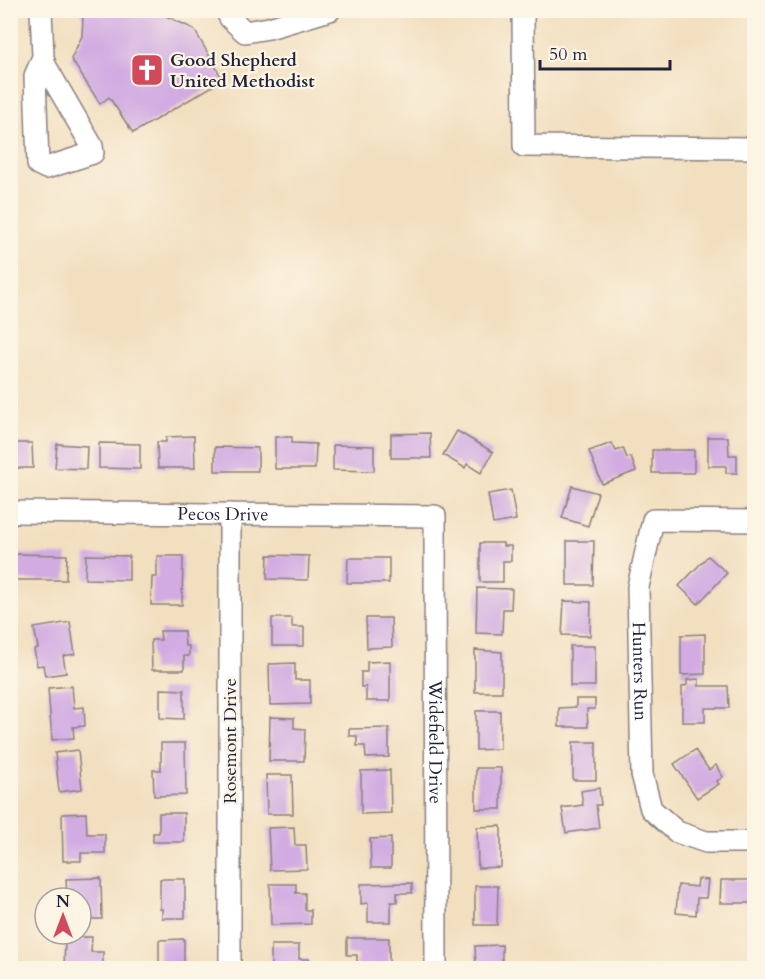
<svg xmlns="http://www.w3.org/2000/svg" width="765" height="979" font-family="Cardo,serif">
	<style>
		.building { fill: #d1abe2 }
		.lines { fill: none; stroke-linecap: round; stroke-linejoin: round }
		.minor-casing { stroke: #8a807e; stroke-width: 24 }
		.minor { stroke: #fff; stroke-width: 21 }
		.labels { text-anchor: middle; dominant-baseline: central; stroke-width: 4.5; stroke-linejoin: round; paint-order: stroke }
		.poi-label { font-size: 18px; font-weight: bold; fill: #22223b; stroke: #fcf5e5; text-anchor: start }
		.street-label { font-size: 18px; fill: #22223b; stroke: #fcf5e5 }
	</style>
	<rect width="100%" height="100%" fill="#fcf5e5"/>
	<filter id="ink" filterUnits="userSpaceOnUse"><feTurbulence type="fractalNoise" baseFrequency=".0167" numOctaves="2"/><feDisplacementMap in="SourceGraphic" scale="12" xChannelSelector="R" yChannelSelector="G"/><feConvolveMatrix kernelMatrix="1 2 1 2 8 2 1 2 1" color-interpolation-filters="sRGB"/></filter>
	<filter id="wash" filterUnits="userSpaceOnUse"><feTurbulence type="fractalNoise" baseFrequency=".008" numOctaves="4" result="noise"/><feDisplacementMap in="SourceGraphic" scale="24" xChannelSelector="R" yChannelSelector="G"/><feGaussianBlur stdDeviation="1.35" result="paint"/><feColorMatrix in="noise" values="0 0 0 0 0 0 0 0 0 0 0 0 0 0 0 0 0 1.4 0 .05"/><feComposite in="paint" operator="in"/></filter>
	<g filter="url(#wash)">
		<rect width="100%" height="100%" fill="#f2dfc0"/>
		<g id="blocks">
			<!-- building -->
			<g class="building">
				<polygon points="78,10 168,10 166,16 194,29 223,80 133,133 109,97 100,104 71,59 82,36 83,16"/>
				<polygon points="457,431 493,452 481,473 467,464 465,468 443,455"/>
				<polygon points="430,433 431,458 391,458 391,434"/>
				<polygon points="194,436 195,468 158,468 157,442 166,442 166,437"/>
				<polygon points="275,437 292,437 292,443 316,444 315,469 275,469"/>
				<polygon points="708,437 728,437 729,455 737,455 737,473 726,473 726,466 708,466"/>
				<polygon points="10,443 32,443 33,468 10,468"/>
				<polygon points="99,443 140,444 140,469 99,468"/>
				<polygon points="612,443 616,451 623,448 627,458 631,457 636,471 602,484 589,451"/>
				<polygon points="57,444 87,446 86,469 55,468"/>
				<polygon points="333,445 374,446 374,471 333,470"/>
				<polygon points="215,447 258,448 258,471 215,471"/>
				<rect x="652" y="450" width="42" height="23"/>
				<rect x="750" y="450" width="4" height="25"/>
				<polygon points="572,486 598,493 588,526 562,518"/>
				<polygon points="511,490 516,520 493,524 488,494"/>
				<polygon points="567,541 594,541 593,585 567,585"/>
				<polygon points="480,543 503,543 503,546 511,546 511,561 503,561 503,582 480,582"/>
				<polygon points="10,554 67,555 66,580 10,580"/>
				<polygon points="86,555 129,556 129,580 85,579"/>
				<polygon points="268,555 309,556 308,580 267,579"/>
				<polygon points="157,556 183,556 182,605 151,605 152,577 157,577"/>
				<polygon points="708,556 727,573 698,604 679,586"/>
				<polygon points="348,558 389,558 389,583 347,583"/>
				<polygon points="477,588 512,589 511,609 503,609 502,634 476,633"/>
				<polygon points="564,601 591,602 590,636 562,635"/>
				<polygon points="272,618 292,618 292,627 304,627 304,646 272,646"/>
				<polygon points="366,618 391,618 392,647 367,648"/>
				<polygon points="70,622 75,654 63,656 66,673 45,676 43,665 37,666 34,649 38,648 34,628"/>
				<polygon points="160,631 184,631 185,646 189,646 189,656 184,656 184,670 152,670 151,640 161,640"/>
				<polygon points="705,634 705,674 681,675 681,635"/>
				<rect x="570" y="646" width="25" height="40"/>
				<polygon points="475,650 502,652 502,692 475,692"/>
				<polygon points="390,661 390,701 366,701 366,687 361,687 361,672 367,672 367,662"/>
				<polygon points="295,663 295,680 310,680 310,704 270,705 269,664"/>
				<polygon points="699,679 699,686 728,686 729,708 705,708 705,722 682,722 682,687 687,685 687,680"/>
				<polygon points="72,686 74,708 84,707 85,726 73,727 74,738 52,740 48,688"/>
				<polygon points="160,689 184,690 184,719 160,718"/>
				<polygon points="576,699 595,699 595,709 587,709 588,727 559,727 559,708 576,707"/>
				<polygon points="476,711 500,711 500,749 476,750"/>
				<polygon points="270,717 294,718 294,728 305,729 304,761 269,761"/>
				<polygon points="389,728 389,757 366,758 365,746 357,746 357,736 349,736 349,729"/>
				<rect x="573" y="742" width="23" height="38"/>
				<polygon points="161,743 185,743 186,795 154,796 153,770 161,770"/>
				<polygon points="78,750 82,789 59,792 55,753"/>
				<polygon points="695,750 709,770 716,765 723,777 717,781 719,784 697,798 674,764"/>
				<rect x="476" y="768" width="25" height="41"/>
				<polygon points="390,770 391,813 361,814 361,771"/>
				<polygon points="266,775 292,775 293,814 267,814"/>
				<polygon points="599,788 601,805 596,805 599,828 566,833 562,808 583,805 581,791"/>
				<polygon points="86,813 87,834 105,834 105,853 81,853 81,861 63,861 62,814"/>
				<polygon points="159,813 184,813 184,842 153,842 153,833 159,833"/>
				<polygon points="501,826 501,867 478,868 477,827"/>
				<polygon points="294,827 295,845 306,845 307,869 270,870 268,828"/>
				<polygon points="391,838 391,868 371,868 370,839"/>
				<polygon points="101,878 102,919 81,919 81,898 67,898 66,879"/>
				<polygon points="160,879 185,879 185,918 162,918 162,909 160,909"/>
				<polygon points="698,879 708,880 706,898 697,898 696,915 676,913 678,885 697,887"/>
				<polygon points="721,880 754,880 754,903 720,903"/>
				<polygon points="412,883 412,893 397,893 397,902 391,902 391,922 368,922 368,903 361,904 361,884"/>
				<polygon points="270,884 296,884 296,893 305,893 305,910 311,910 311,924 271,925"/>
				<polygon points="475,886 498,886 497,925 475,925"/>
				<polygon points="65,937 92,937 91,952 103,952 103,968 64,968"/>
				<polygon points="347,938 389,938 389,968 357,968 357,955 347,955"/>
				<polygon points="184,939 184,968 159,968 159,940"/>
				<polygon points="271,945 299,945 299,959 309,959 309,968 271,968"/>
				<polygon points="502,945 502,968 476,968 475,946"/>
			</g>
		</g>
	</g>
	<g filter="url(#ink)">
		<use href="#blocks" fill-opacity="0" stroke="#8a807e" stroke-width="1.5"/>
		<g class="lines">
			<defs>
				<g id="minor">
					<polyline points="41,10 43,57 45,65 92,146 93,153 46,168 38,164 35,76 43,57"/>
					<polyline points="226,10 230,18 245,32 269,28 330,10"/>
					<polyline points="523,10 524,146 754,148"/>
					<path id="s1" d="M10,512L435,516L436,968"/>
					<path id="s2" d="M754,521L653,520L638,587L642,774L651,809L677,832L706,842H754"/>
					<polyline points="230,968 230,514"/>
				</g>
			</defs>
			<!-- minor casing -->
			<use href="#minor" class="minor-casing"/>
			<!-- minor -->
			<use href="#minor" class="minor"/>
		</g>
	</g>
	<!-- icons -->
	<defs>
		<symbol id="church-square" viewBox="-11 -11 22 22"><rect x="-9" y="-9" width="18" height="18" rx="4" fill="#d1495b" stroke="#fcf5e5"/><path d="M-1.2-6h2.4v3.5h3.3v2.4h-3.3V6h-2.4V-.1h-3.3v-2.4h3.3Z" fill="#fff"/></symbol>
	</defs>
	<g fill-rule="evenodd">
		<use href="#church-square" x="128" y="51" width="38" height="38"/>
	</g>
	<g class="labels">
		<!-- poi labels -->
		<g class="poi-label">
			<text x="170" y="60">Good Shepherd<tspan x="170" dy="21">United Methodist</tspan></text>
		</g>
		<!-- street labels -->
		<g class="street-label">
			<text stroke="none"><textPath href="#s1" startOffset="213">Pecos Drive</textPath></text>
			<text stroke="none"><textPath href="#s2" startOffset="254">Hunters Run</textPath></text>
			<text transform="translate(230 741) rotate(-90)">Rosemont Drive</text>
			<text stroke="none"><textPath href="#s1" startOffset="651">Widefield Drive</textPath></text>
		</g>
	</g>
	<!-- margin -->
	<rect width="765" height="979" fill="none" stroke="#fcf5e5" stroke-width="36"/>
	<!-- north arrow -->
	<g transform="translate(63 916)"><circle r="28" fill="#fcf5e5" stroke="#a5a1a1" stroke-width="1.5"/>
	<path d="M0-4.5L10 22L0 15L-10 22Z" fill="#d1495b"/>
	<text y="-9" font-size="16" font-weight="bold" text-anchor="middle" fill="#22223b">N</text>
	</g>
	<!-- scale -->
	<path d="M540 60v9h130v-9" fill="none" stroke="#22223b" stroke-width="3"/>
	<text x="549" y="60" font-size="18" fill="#22223b" stroke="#fcf5e5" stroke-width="4.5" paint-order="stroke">50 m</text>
</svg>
